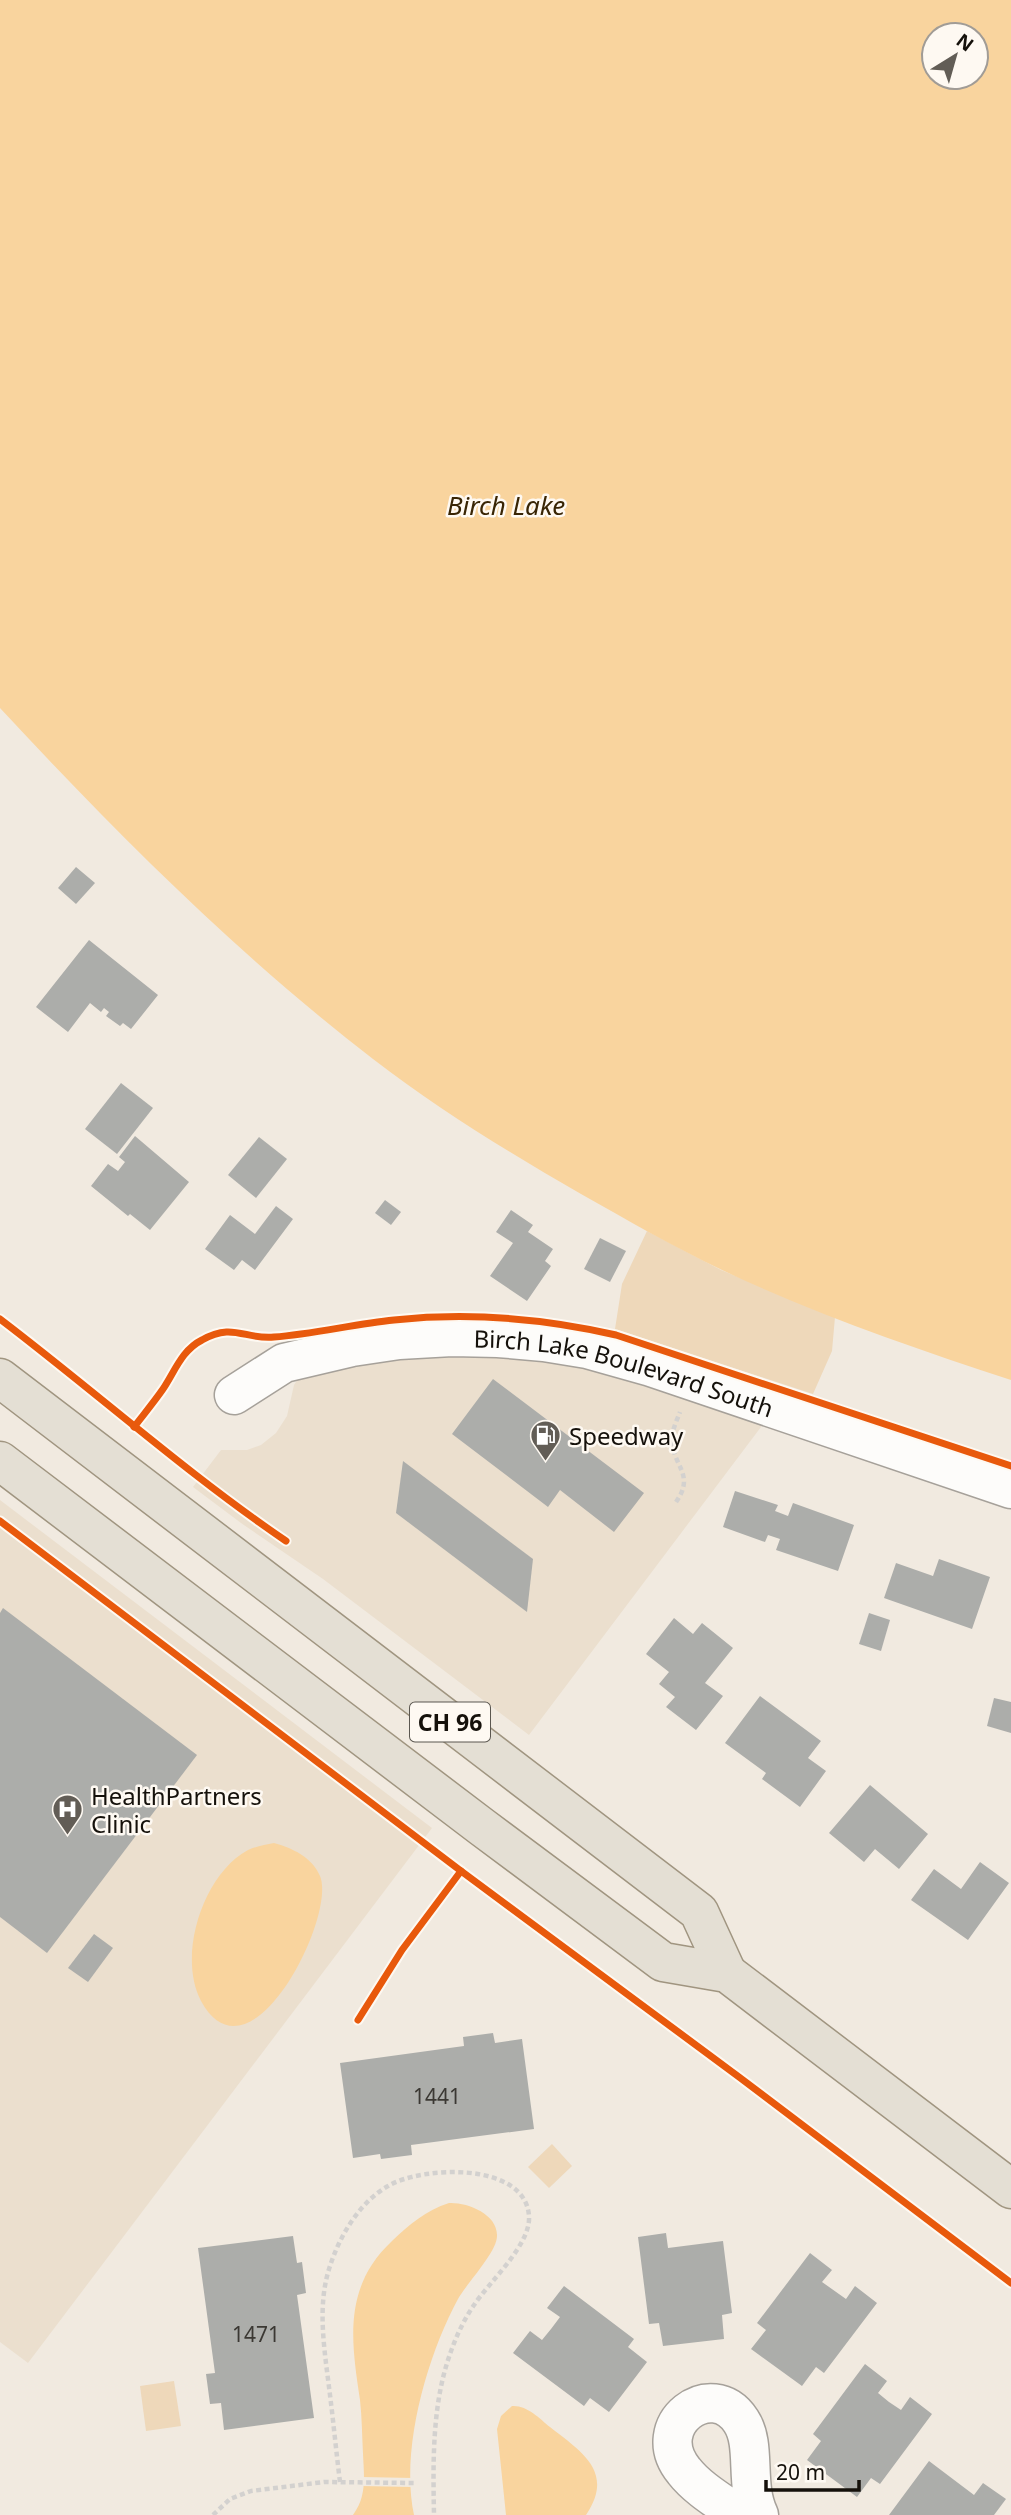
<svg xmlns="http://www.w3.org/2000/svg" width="1011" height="2515" font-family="'Noto Sans',sans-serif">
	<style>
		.built { fill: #ebdfce }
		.green { fill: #eed8ba }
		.water { fill: #f9d49e; fill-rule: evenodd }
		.pier { fill: #f1eae0 }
		.building { fill: #acadaa }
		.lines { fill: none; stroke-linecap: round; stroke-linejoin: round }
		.minor-casing { stroke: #a6a19a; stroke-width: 41 }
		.major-casing { stroke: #a09580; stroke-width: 41 }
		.path { stroke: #d3d1cf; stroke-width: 4.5; stroke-dasharray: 5 3.5; stroke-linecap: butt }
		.minor { stroke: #fdfcfa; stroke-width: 38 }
		.major { stroke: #e4dfd4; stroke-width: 38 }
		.cycleway-casing { stroke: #fef9f2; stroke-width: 11 }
		.cycleway { stroke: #e8590c; stroke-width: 7 }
		.labels { text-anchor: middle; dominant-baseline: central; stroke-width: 5; stroke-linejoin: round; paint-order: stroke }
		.number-label { font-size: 21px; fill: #3b3833 }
		.shield { fill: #fef9f2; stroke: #5b5750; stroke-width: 2 }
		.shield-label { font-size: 23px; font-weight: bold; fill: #15110b }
		.street-label { font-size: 24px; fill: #15110b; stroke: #fef9f2 }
		.poi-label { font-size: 24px; fill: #15110b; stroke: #fef9f2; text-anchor: start }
		.water-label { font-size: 26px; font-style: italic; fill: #392504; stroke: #fef9f2 }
	</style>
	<rect width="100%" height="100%" fill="#f1eae0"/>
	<!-- built -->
	<g class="built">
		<polygon points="503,1354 598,1369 764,1423 529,1735 323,1579 241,1523 193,1487 221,1450 247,1450 261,1445 276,1433 287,1416 294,1385 300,1376 388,1357"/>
		<polygon points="0,1500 432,1828 28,2363 0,2342"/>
	</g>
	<!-- green -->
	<g class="green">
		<polygon points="647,1231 721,1270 835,1317 832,1351 813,1394 615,1329 622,1284"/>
		<polygon points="552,2144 572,2166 549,2188 528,2167"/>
		<polygon points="174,2381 181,2426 146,2431 140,2386"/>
	</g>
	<!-- water -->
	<g class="water">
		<path d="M0,0H1011V1380C914,1348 815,1314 722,1270C674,1247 627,1220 581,1194C510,1153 439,1110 373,1059C238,955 116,833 0,708ZM934,35H976V77H934Z"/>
		<path d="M274,1843C292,1848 312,1857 320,1876C337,1916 250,2090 201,2001C177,1956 203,1874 248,1850C257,1846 265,1845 274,1843Z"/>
		<path d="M449,2203C467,2202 498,2214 497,2236C497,2252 467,2283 458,2299C427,2356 400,2450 414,2515H353C367,2496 364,2477 363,2454C362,2436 362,2418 360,2400C351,2340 343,2287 392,2241C409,2225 426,2210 449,2203Z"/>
		<path d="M512,2406C527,2405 539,2418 550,2427C582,2452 615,2472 586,2515H506L497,2429L501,2416Z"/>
	</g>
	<!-- pier -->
	<polygon class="pier" points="361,2477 414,2478 414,2487 361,2486"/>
	<!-- building -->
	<g class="building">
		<polygon points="76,867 95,883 76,904 58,888"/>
		<polygon points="89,940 158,995 131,1029 123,1023 120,1026 106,1016 109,1012 104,1008 101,1012 90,1003 68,1032 36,1007"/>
		<polygon points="121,1083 153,1108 117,1154 85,1129"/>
		<polygon points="135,1136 189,1182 150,1230 130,1214 128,1216 91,1186 108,1164 118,1171 125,1162 119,1157"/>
		<polygon points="259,1137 287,1159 256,1198 228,1175"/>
		<polygon points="385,1200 401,1212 391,1225 375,1213"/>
		<polygon points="276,1206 293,1219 255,1270 242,1260 234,1270 205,1249 230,1215 255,1234"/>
		<polygon points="511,1210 533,1225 528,1232 553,1249 545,1261 551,1266 527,1301 490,1276 513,1243 496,1232"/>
		<polygon points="600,1238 626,1251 610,1282 584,1269"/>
		<polygon points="493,1379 644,1493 614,1532 560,1490 548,1507 452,1434"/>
		<polygon points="403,1461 533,1559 527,1612 396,1513"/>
		<polygon points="735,1491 778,1505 775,1511 788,1516 793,1503 854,1525 838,1571 776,1550 780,1539 768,1535 765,1542 723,1527"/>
		<polygon points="939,1559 990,1577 972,1629 884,1598 896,1563 933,1576"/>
		<polygon points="3,1608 197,1755 47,1953 0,1917 0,1613"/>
		<polygon points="869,1613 890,1620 881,1651 859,1644"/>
		<polygon points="674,1618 693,1634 702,1623 733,1648 705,1683 723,1696 696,1730 666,1707 675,1697 659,1684 669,1672 646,1654"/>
		<polygon points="760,1696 821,1741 808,1758 826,1771 800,1807 762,1779 766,1773 725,1743"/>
		<polygon points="994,1698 1011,1702 1011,1733 987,1726"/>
		<polygon points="870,1785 928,1834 899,1869 875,1849 864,1862 829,1833"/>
		<polygon points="980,1862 1009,1883 968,1940 911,1900 934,1869 961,1889"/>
		<polygon points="94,1934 113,1948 88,1982 68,1968"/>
		<polygon points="493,2033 495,2043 522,2039 534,2129 411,2145 412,2155 381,2159 380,2154 353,2158 340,2063 464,2046 463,2037"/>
		<polygon points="666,2233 668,2248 723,2241 732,2313 722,2315 724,2339 663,2346 659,2323 649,2324 638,2237"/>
		<polygon points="293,2236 297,2263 302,2262 306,2293 297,2295 314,2418 224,2430 221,2403 210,2404 206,2374 215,2373 198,2248"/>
		<polygon points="810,2253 832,2270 822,2282 846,2299 855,2286 877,2303 824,2373 816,2367 802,2386 751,2349 766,2330 757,2323"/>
		<polygon points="564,2286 634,2339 628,2347 647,2362 609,2412 590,2398 584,2406 513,2353 530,2331 542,2340 551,2329 560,2317 547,2308"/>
		<polygon points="865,2364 887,2381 878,2393 889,2402 901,2410 910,2397 932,2414 880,2484 871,2478 857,2497 807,2460 821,2441 813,2434"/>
		<polygon points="929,2461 974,2495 983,2483 1006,2499 994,2515 889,2515"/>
	</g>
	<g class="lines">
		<defs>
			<g id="minor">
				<path id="s1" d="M234,1395L284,1363L352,1347L399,1340L452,1337L498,1338L544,1342L587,1349L651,1367L1011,1489"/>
				<path d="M739,2515C721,2502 698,2489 684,2471C646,2425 712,2376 741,2421C757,2445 744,2484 759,2515"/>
			</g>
			<g id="major">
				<polyline points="0,1378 699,1912 727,1973"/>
				<polyline points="0,1461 482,1827 663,1962 727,1973 1011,2189"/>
			</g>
		</defs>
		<!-- minor casing -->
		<use href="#minor" class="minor-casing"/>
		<!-- major casing -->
		<use href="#major" class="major-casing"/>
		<!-- path -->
		<g class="path">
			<path d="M676,1502C696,1474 672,1466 672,1439C672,1430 677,1420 680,1412"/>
			<path d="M340,2482C336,2450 333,2418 329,2387C324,2347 317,2304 330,2266C340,2235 360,2202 388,2186C421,2166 525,2161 529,2216C531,2245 489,2282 474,2305C463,2321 455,2339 449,2357C432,2407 433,2463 434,2515"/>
			<polyline points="213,2515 230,2499 251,2491 324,2482 414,2483"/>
		</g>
		<!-- minor -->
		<use href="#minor" class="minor"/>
		<!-- major -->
		<use href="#major" class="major"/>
		<defs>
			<g id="cycleway">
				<path d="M0,1319C96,1392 186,1473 286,1541"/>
				<path d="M134,1427C144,1414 154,1402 163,1389C175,1371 182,1350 202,1340C233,1322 245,1340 274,1337C314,1334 354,1324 394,1320C470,1312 542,1318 616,1335L1011,1466"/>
				<polyline points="0,1521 461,1871 739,2077 1011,2283"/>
				<polyline points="358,2020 402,1950 461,1871"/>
			</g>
		</defs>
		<!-- cycleway casing -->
		<use href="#cycleway" class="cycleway-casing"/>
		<!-- cycleway -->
		<use href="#cycleway" class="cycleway"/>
	</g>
	<!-- icons -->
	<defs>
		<symbol id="fuel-pin" viewBox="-11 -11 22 30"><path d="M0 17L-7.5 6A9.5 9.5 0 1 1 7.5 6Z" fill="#625d56" stroke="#fef9f2"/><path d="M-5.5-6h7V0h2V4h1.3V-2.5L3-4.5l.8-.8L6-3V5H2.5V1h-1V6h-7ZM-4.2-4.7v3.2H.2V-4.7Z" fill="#fff"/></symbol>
		<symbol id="hospital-pin" viewBox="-11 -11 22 30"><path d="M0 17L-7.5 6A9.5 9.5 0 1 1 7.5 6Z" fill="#625d56" stroke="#fef9f2"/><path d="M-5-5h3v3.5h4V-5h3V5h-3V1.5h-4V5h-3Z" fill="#fff"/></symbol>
	</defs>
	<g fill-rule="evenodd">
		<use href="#fuel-pin" x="528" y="1418" width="35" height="47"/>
		<use href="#hospital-pin" x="50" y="1792" width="35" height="47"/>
	</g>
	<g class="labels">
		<!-- number labels -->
		<g class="number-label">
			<text x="437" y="2096">1441</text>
			<text x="256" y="2334">1471</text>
		</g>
		<!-- shield labels -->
		<rect class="shield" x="410" y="1702.5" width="80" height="39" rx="5"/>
		<g class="shield-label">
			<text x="450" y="1722">CH 96</text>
		</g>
		<!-- street labels -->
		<g class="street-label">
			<text stroke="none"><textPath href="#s1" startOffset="406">Birch Lake Boulevard South</textPath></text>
		</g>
		<!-- poi labels -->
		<g class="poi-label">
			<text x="569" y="1435">Speedway</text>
			<text x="91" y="1795">HealthPartners<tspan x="91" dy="28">Clinic</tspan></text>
		</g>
		<!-- water labels -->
		<g class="water-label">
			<text x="506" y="505">Birch Lake</text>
		</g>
	</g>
	<!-- north arrow -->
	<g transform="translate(955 56) rotate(37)"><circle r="33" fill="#fef9f2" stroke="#a19c96" stroke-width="2"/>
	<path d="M0-5L12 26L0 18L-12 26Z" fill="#625d56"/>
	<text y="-10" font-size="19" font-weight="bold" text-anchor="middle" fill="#15110b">N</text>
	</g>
	<!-- scale -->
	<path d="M766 2480v10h93v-10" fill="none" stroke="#15110b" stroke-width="3.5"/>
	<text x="776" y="2480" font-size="21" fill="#15110b" stroke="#fef9f2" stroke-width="5" paint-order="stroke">20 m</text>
</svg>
